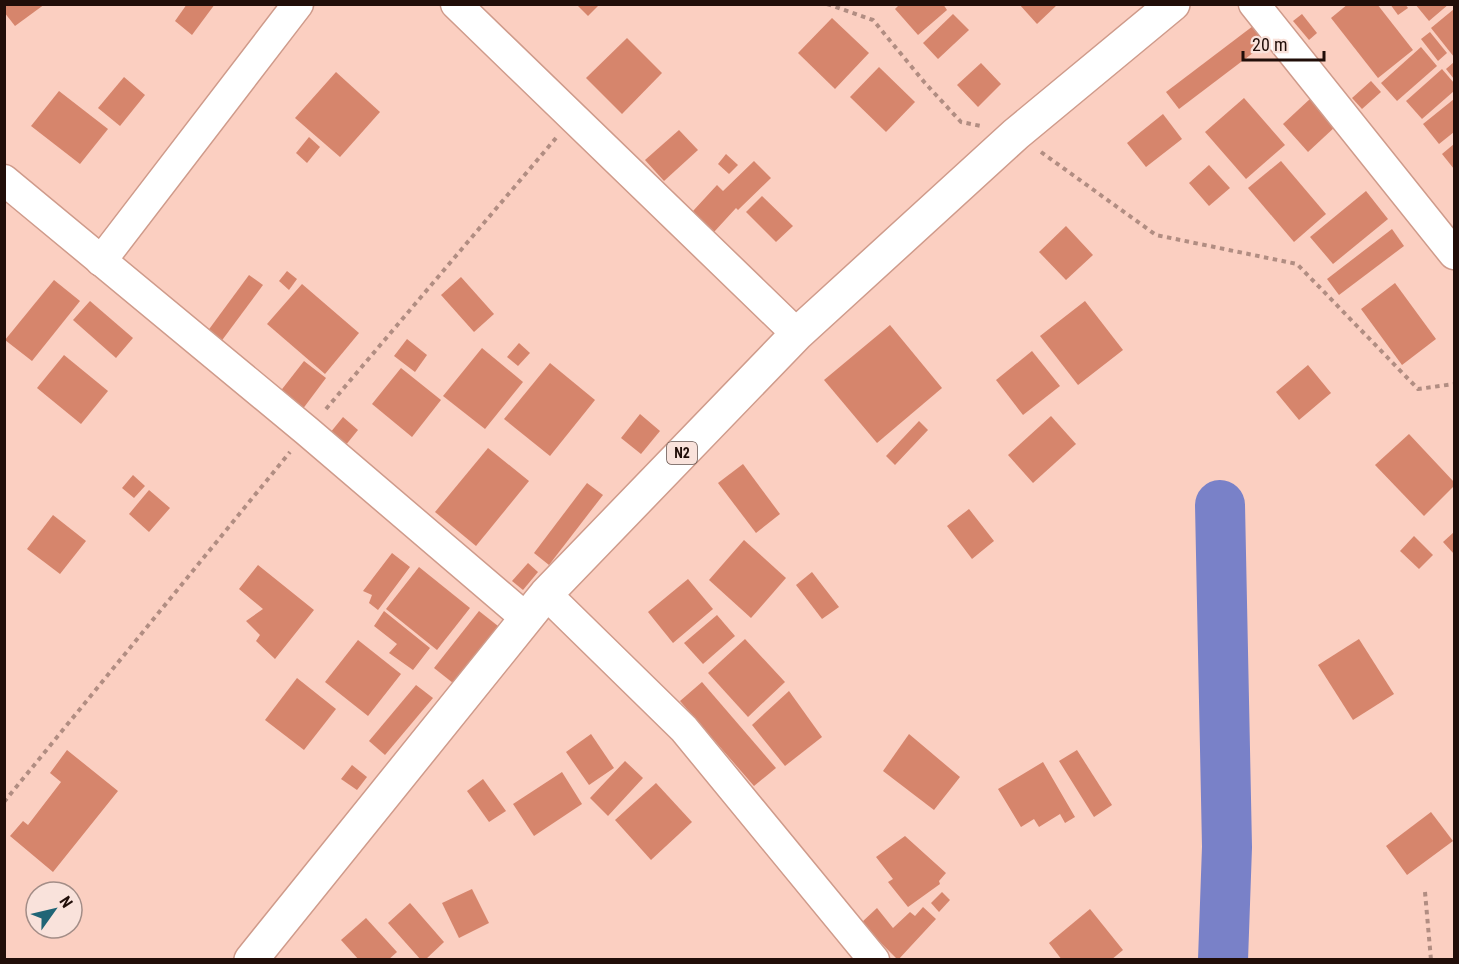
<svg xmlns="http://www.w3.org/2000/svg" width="1459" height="964" font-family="'Roboto Condensed',sans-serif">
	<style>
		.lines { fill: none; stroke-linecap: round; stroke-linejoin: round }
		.river { stroke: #7981c8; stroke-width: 50 }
		.building { fill: #d6856c }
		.minor-casing { stroke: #cf9b8b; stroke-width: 33 }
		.trunk-casing { stroke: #cf9b8b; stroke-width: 36 }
		.path { stroke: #b18d82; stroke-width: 4; stroke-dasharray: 4.5 4.5; stroke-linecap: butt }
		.minor { stroke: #fff; stroke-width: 30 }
		.trunk { stroke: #fff; stroke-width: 33 }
		.labels { text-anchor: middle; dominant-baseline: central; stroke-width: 4.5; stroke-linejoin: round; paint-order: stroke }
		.shield { fill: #f9e2db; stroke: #624e48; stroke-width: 1.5 }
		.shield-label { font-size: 14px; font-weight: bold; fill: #210e09 }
	</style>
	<rect width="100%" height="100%" fill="#fbcfc1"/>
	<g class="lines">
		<!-- river -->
		<polyline class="river" points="1220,505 1227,847 1223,960"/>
	</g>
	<!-- building -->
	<g class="building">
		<polygon points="4,4 45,4 15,26 4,12"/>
		<polygon points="187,4 215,4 192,35 175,21"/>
		<polygon points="576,4 600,4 588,16"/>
		<polygon points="900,4 943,4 947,10 918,35 895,9"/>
		<polygon points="1019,4 1058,4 1037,24"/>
		<polygon points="1348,4 1377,4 1413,50 1378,78 1331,18"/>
		<polygon points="1390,4 1405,4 1408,8 1398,15"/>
		<polygon points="1415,4 1449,4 1429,21"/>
		<polygon points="1454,9 1454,57 1431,28"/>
		<polygon points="953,14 969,30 938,59 923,43"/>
		<polygon points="1302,14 1317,33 1309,40 1293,21"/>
		<polygon points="832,18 869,53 835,89 798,53"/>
		<polygon points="1253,26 1266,43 1179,109 1166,92"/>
		<polygon points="1430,32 1447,53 1438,61 1421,39"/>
		<polygon points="627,38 662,73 622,114 586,78"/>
		<polygon points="1421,47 1437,66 1397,101 1381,83"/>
		<polygon points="1454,62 1454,79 1446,69"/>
		<polygon points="981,63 1001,84 978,107 957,85"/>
		<polygon points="879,67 915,102 886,132 850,97"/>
		<polygon points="1442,69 1454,83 1454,91 1422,119 1406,101"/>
		<polygon points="336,72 380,112 340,157 295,118"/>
		<polygon points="124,77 145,95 120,126 98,108"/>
		<polygon points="1371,81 1381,92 1362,109 1352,98"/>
		<polygon points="59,91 108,129 80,164 31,126"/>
		<polygon points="1244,98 1285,145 1246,179 1205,132"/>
		<polygon points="1311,98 1336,126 1308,152 1283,124"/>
		<polygon points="1454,99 1454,132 1439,144 1423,124"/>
		<polygon points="1163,114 1182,139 1146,167 1127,143"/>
		<polygon points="679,130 698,150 664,181 645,160"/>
		<polygon points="309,137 320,147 307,163 296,153"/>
		<polygon points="1454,144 1454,169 1442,154"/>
		<polygon points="726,154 738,165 729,174 718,164"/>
		<polygon points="754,161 771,178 738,210 736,208 714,232 693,211 717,185 723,191"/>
		<polygon points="1281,161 1326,214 1294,242 1248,188"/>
		<polygon points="1209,165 1230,188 1209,206 1189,183"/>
		<polygon points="1366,191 1388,219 1333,264 1310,237"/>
		<polygon points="762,196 793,226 776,242 746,212"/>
		<polygon points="1066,226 1093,255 1066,280 1039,252"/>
		<polygon points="1392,229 1404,246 1339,295 1327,279"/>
		<polygon points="287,271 297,279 289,290 279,281"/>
		<polygon points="249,275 263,285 220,343 207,332"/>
		<polygon points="461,277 494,314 474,332 441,295"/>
		<polygon points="54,280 80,301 32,361 5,340"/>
		<polygon points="1395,283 1436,339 1402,365 1361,309"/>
		<polygon points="302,284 359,333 325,374 267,324"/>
		<polygon points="90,301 133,338 116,358 73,320"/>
		<polygon points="1085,301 1123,350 1078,385 1040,336"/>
		<polygon points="890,325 942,388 877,443 824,380"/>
		<polygon points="407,339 427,355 415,372 394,356"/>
		<polygon points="519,343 530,353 518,366 507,357"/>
		<polygon points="482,348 523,382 485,429 443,396"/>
		<polygon points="1032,351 1060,386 1023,415 996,380"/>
		<polygon points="64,355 108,391 81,424 37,388"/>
		<polygon points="304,361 326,378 302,410 279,393"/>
		<polygon points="550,363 595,400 550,456 504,419"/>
		<polygon points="1308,365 1331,393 1299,420 1276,392"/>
		<polygon points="401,368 441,400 412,437 372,404"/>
		<polygon points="640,414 660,431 641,454 621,438"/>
		<polygon points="1051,416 1076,444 1033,483 1008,455"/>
		<polygon points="343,417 358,430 345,446 330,433"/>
		<polygon points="919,421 928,430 895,465 886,456"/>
		<polygon points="1409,434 1454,482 1454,486 1424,516 1375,465"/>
		<polygon points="488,448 529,481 476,546 435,512"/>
		<polygon points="743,464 780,514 756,533 718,483"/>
		<polygon points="133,475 145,486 134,498 122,488"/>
		<polygon points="587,483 603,495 549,565 534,553"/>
		<polygon points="149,490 170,508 149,532 129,514"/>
		<polygon points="969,509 994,541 972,559 947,526"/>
		<polygon points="53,515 86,541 60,574 27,549"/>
		<polygon points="1454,532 1454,554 1443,542"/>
		<polygon points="1414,536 1433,555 1419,569 1400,551"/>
		<polygon points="744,540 786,578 751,618 709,580"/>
		<polygon points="392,553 410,567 378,610 369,603 372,595 363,591"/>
		<polygon points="528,563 538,572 523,590 512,581"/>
		<polygon points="258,565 314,610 275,659 256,641 260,635 246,621 263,609 239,589"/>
		<polygon points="419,567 470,608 437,650 386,609"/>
		<polygon points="812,572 839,607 822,619 796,585"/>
		<polygon points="688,579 713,609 673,643 648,612"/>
		<polygon points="384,611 430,648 413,670 389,653 397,644 374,626"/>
		<polygon points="479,611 498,626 453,683 434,668"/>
		<polygon points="717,615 735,636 703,664 684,643"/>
		<polygon points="745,639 785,682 748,717 708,673"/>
		<polygon points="1359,639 1394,694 1353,720 1318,665"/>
		<polygon points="358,640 401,674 368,716 325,682"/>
		<polygon points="297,678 336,709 304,750 265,720"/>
		<polygon points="702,682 776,768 754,786 680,701"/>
		<polygon points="416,685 433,698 385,755 369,741"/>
		<polygon points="789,691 822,737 785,766 752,725"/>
		<polygon points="591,734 614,768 589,785 566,752"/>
		<polygon points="909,734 960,777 934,810 883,771"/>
		<polygon points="67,750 118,791 53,872 10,836 23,821 28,825 61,782 50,773"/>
		<polygon points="1077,750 1112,805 1094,817 1059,761"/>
		<polygon points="625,761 643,778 608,816 590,798"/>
		<polygon points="1043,762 1075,817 1065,823 1060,814 1039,827 1034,819 1021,827 998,789"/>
		<polygon points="352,765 367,777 357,790 341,779"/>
		<polygon points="562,772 582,804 534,836 513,804"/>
		<polygon points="483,779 506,811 489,822 467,791"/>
		<polygon points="656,783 692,822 651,860 615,820"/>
		<polygon points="1431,812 1453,841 1407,875 1386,846"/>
		<polygon points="905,836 946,873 939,881 940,884 908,907 888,882 893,879 876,857"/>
		<polygon points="472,889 489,923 459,938 442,903"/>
		<polygon points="942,892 950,900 939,912 931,903"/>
		<polygon points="410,903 444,942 425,960 421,960 388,923"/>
		<polygon points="923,907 936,919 898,960 861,923 877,908 893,928 910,912 915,916"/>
		<polygon points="1090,909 1123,950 1111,960 1062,960 1049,943"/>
		<polygon points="366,918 397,952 388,960 359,960 341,940"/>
	</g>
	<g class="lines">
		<defs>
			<g id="minor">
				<polyline points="456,4 797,334"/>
				<polyline points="1254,4 1454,254"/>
				<polyline points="4,180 307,431 527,619"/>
				<polyline points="101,261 298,4"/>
				<polyline points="546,594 684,729 874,960"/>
			</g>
			<polyline id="trunk" points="251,960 546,594 797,334 1016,134 1173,4"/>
		</defs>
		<!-- minor casing -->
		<use href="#minor" class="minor-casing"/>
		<!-- trunk casing -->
		<use href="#trunk" class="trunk-casing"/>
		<!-- path -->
		<g class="path">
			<polyline points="827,4 873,20 925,83 961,122 981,126"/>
			<polyline points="1041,152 1156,235 1297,264 1418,389 1454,384"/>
			<polyline points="326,409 556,138"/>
			<polyline points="4,802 290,452"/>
			<polyline points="1425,892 1431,960"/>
		</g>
		<!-- minor -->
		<use href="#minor" class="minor"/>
		<!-- trunk -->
		<use href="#trunk" class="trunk"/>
	</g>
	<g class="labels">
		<!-- shield labels -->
		<rect class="shield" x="667" y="442" width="30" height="22" rx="4.5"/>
		<g class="shield-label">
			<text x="682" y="453">N2</text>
		</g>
	</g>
	<!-- border -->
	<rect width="1459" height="964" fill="none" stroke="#210e09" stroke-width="12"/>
	<!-- north arrow -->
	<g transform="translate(54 910) rotate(56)"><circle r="28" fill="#f9e2db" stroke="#a38d87" stroke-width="1.5"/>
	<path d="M0-4.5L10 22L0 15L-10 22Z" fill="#206576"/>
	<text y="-9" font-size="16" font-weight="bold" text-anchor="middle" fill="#210e09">N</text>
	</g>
	<!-- scale -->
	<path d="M1243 51v9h81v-9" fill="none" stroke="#210e09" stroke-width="3"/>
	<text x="1252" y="51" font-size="18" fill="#210e09" stroke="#f9e2db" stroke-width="4.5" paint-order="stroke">20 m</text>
</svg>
